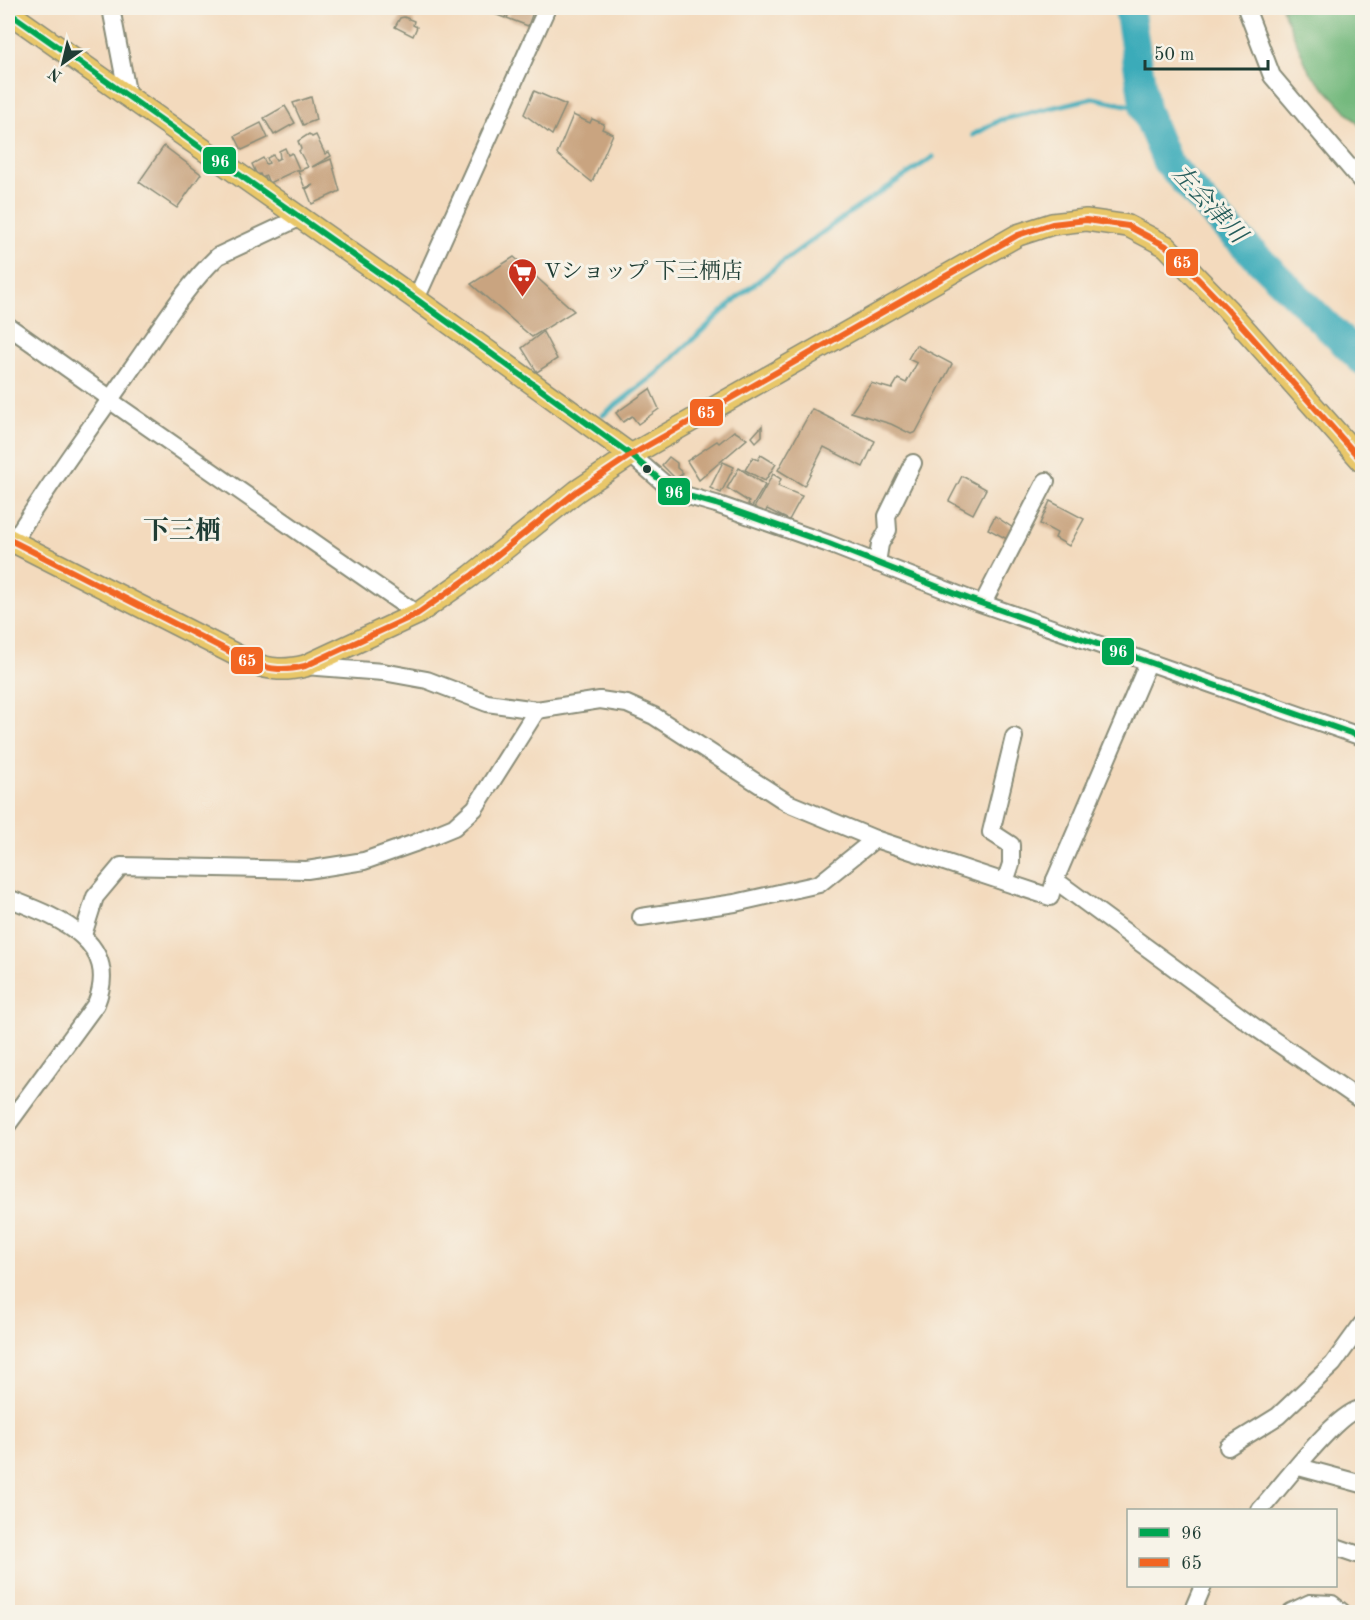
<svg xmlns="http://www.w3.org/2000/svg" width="1370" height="1620" font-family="'Old Standard TT','Noto Serif JP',serif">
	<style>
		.forest { fill: #74b97e; stroke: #4a7b59; stroke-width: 1.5 }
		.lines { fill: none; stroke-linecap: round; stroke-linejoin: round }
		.stream { stroke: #3babb9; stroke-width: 5 }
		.river { stroke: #3babb9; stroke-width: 30 }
		.building { fill: #c9a480 }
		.minor-casing { stroke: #898c78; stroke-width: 20 }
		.major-casing { stroke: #898c78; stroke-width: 24 }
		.minor { stroke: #fff; stroke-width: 16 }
		.major { stroke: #e9c769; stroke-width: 21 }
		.bus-1-casing { stroke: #f7f3e8; stroke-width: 10 }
		.bus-2-casing { stroke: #f7f3e8; stroke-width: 10 }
		.bus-1 { stroke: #00a651; stroke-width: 6 }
		.bus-2 { stroke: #f26522; stroke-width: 6 }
		.bus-dot { fill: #1f3d34; stroke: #f7f3e8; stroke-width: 2 }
		.labels { text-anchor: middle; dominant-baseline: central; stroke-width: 6; stroke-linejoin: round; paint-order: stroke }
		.poi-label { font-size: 22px; fill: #1f3d34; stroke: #f7f3e8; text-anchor: start }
		.water-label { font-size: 24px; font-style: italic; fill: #275e5c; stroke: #f7f3e8 }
		.quarter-label { font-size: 26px; font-weight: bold; fill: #1f3d34; stroke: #f7f3e8 }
		.line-badge { stroke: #f7f3e8; stroke-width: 2 }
		.badge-label { font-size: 16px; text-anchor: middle; font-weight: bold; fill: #fff }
	</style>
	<rect width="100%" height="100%" fill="#f7f3e8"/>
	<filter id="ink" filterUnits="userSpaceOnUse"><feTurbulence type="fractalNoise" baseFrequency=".0167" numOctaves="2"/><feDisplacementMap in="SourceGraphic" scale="12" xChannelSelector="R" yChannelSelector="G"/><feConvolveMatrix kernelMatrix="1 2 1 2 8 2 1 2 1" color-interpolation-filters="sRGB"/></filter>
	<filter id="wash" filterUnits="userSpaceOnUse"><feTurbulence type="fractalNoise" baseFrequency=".008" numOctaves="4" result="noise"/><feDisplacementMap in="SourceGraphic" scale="24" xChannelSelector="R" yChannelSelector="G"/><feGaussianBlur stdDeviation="1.35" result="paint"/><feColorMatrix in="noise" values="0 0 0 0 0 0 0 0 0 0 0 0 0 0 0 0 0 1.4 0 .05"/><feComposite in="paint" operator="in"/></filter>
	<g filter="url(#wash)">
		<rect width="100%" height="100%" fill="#f3dabd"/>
		<!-- forest -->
		<polygon class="forest" points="1282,8 1362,8 1362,128 1309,71"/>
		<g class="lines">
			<!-- stream -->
			<g class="stream">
				<polyline points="973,135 1000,120 1093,98 1145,109"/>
				<polyline points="603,415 656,374 737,298 781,263 845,216 933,157"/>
			</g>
			<!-- river -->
			<polyline class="river" points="1129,8 1145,109 1167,162 1224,225 1362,360"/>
		</g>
		<g id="blocks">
			<!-- building -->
			<g class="building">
				<polygon points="485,8 508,8 505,18 484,10"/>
				<polygon points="511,8 534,9 528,26 507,18"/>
				<polygon points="404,17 414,21 413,25 417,27 413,36 395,27 400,18"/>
				<polygon points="534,91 566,105 552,135 524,114"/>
				<polygon points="311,97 316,120 303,125 293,103"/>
				<polygon points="285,106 295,123 274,135 264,118"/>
				<polygon points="573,115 590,123 592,119 604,124 602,129 613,134 592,182 557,154"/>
				<polygon points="261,123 268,138 242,150 235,136"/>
				<polygon points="309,134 312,137 316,135 325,154 329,152 331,156 312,167 331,159 340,191 312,204 306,189 313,185 305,188 298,171 308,167 299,151 301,149 298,141"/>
				<polygon points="164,146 201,174 177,208 139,182"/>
				<polygon points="285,148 288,155 292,153 299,169 269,183 266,176 262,178 260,174 257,175 252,164 263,158 266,164 269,163 267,158 273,155 276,160 280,158 279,151"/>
				<polygon points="514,257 574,311 532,337 471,284"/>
				<polygon points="543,332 557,359 537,372 522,348"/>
				<polygon points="916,345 952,364 916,432 911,434 891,424 851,412 871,383 892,389 898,379 906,383 917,363 908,359"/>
				<polygon points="650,389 659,409 638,424 632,416 623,422 616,413"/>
				<polygon points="812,409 875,441 863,467 824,447 804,486 778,470"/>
				<polygon points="762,426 762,436 756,442 752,437"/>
				<polygon points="734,431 747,439 699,480 687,461 717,441 719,443"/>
				<polygon points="761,455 776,464 765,481 745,470 753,457 758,460"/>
				<polygon points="669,457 677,463 677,468 683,473 676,479 662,465"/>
				<polygon points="723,462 734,467 721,493 710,488"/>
				<polygon points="739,468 765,485 752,507 748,504 749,502 727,488"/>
				<polygon points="773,474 781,479 778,486 802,496 789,520 767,509 765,513 754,508"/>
				<polygon points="962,476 986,489 973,514 949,501"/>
				<polygon points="1050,501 1084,519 1069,546 1055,538 1057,533 1040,524"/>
				<polygon points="995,516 1013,528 1007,539 988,529"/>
			</g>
		</g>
	</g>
	<g filter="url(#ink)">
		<use href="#blocks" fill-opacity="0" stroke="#898c78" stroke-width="1.5"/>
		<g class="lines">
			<defs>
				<g id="minor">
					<polyline points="111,8 128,97"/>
					<polyline points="1246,8 1272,76 1362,182"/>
					<polyline points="416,299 547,8"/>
					<polyline points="8,326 111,399 115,404 417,614"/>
					<polyline points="631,455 674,492 716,504 829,544 969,599 1362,737"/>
					<path d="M13,542C50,482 92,426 132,368C159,330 184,288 218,256L299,218"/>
					<polyline points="877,563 880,544 888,530 887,516 913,463"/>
					<polyline points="983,603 1046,481"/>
					<polyline points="305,666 383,672 427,680 487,703 537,710 600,700 627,704 654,716 788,803 875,839 1050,897 1055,880 1148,663"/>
					<polyline points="1055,880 1256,1028 1362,1101"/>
					<polyline points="1005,882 1011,864 1011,845 991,832 1014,737"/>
					<path d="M8,898C56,917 122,940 96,1004L8,1124"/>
					<polyline points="641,917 735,903 819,884 875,839"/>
					<polyline points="83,935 95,897 121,866 307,870 364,861 415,843 454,827 475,808 537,710"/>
					<polyline points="1228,1447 1278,1416 1333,1364 1362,1324"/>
					<polyline points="1299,1467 1362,1484"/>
					<path d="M1260,1510C1279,1490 1339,1408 1362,1409"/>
					<polyline points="1336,1547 1362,1556"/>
					<polyline points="1192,1612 1203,1586"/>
					<polyline points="1291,1612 1310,1603 1332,1604 1342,1612"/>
				</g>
				<g id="major">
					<polyline points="8,12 416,299 631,455"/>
					<path d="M8,539L252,663C271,670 285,671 305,666L417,614L471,576L577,491L631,455L1018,235L1052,224L1086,220L1128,226L1166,246L1227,309L1362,461"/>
				</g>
			</defs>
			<!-- minor casing -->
			<use href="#minor" class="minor-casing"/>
			<!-- major casing -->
			<use href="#major" class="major-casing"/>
			<!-- minor -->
			<use href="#minor" class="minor"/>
			<!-- major -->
			<use href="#major" class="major"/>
			<defs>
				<polyline id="bus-1" points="8,12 416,299 631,455 674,492 716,504 829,544 969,599 1362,737"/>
				<path id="bus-2" d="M8,539L252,663C271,670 285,671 305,666L417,614L471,576L577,491L631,455L1018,235L1052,224L1086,220L1128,226L1166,246L1227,309L1362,461"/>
			</defs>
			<!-- bus-1 casing -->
			<use href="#bus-1" class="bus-1-casing"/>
			<!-- bus-2 casing -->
			<use href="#bus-2" class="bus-2-casing"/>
			<!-- bus-1 -->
			<use href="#bus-1" class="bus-1"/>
			<!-- bus-2 -->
			<use href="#bus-2" class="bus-2"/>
		</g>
	</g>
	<!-- icons -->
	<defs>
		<symbol id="supermarket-pin" viewBox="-11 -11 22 30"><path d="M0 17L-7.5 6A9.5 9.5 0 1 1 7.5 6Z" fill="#c8321e" stroke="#f7f3e8"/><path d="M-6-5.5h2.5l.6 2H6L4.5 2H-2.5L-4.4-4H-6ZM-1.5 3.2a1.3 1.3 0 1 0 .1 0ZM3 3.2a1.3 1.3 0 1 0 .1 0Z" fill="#fff"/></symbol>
	</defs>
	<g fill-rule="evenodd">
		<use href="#supermarket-pin" x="506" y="256" width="33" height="45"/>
	</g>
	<!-- markers -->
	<circle class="bus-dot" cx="647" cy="469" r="5"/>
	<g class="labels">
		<!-- poi labels -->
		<g class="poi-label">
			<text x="544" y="272">Vショップ 下三栖店</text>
		</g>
		<!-- water labels -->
		<g class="water-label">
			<text transform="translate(1208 205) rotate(47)">左会津川</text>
		</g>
		<!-- quarter labels -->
		<g class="quarter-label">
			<text x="182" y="532">下三栖</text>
		</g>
	</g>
	<g class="line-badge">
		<rect x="202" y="146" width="35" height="29" rx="6" fill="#00a651"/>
		<rect x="1165" y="248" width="34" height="29" rx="6" fill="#f26522"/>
		<rect x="689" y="398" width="35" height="29" rx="6" fill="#f26522"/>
		<rect x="657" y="477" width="34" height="29" rx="6" fill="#00a651"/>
		<rect x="1101" y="637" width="34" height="29" rx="6" fill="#00a651"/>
		<rect x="230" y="646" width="34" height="29" rx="6" fill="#f26522"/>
	</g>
	<g class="badge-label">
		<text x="220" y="167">96</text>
		<text x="1182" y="268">65</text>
		<text x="706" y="418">65</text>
		<text x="674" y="498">96</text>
		<text x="1118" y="657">96</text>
		<text x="247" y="666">65</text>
	</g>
	<!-- margin -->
	<rect width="1370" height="1620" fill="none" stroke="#f7f3e8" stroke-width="30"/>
	<!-- legend -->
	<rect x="1127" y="1509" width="210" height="78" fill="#f7f3e8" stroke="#a1aaa0" stroke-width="1.5"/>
	<rect x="1139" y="1528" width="30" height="9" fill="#00a651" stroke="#a1aaa0" stroke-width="1.5"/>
	<text x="1181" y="1539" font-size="18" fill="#1f3d34">96</text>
	<rect x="1139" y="1558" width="30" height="9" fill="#f26522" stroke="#a1aaa0" stroke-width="1.5"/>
	<text x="1181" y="1569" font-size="18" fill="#1f3d34">65</text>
	<!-- north arrow -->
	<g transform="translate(63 63) rotate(214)" stroke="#f7f3e8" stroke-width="4.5" paint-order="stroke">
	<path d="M0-4.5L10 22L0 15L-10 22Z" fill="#1f3d34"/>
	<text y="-9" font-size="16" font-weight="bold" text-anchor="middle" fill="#1f3d34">N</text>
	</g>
	<!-- scale -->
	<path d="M1145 60v9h123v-9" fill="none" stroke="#1f3d34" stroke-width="3"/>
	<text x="1154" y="60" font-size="18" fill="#1f3d34" stroke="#f7f3e8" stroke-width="4.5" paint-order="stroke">50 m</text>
</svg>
